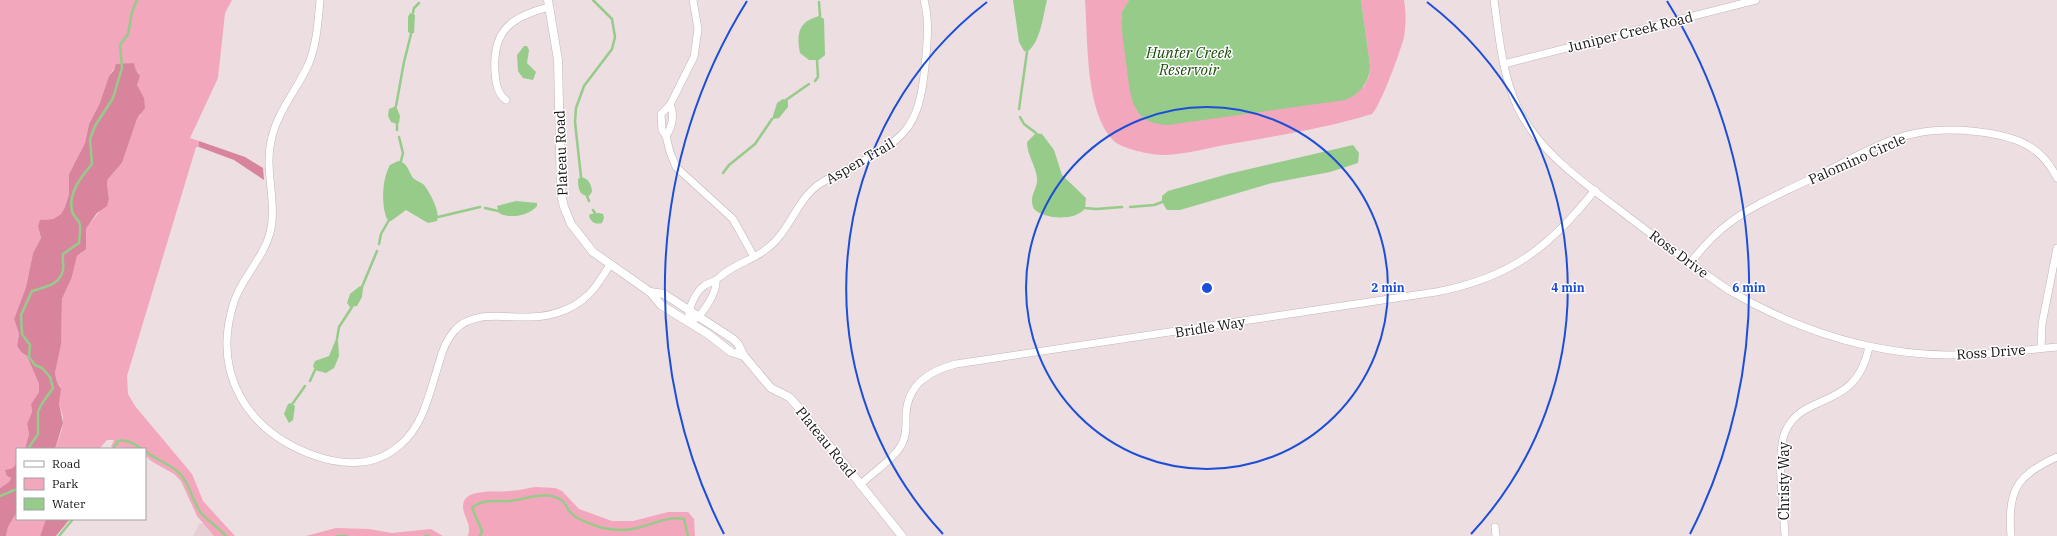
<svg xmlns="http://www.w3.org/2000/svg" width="2057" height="536" font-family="'IBM Plex Serif',serif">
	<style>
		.built { fill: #e5cfd4 }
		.green { fill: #f2a7bc }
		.forest { fill: #d8849d }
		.water { fill: #96cb8a }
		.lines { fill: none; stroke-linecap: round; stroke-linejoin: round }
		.stream { stroke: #96cb8a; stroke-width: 2.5 }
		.minor-casing { stroke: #c2b5b8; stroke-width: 8 }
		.tertiary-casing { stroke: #c2b5b8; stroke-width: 9 }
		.minor { stroke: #fff; stroke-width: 7 }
		.tertiary { stroke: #fff; stroke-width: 8 }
		.ring { fill: none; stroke: #1d4ed8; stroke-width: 2 }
		.labels { text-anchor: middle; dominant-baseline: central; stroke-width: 3; stroke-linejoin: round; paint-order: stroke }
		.street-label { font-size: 14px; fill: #181314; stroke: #fff }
		.water-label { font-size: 15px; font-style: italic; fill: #194c0b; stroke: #fff }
		.centre { fill: #1d4ed8; stroke: #fff; stroke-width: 2 }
		.ring-label { font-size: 12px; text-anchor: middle; font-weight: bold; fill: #1d4ed8; stroke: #fff; stroke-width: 3; stroke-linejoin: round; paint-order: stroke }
	</style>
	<rect width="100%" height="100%" fill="#ecdee1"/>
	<!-- built -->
	<polygon class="built" points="203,523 214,536 193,536 199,524"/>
	<!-- green -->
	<g class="green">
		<path d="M0,0H232L225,13L218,78L190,138L199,141V147H196L127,376L128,394L135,406L192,474L203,501L235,536H214L197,516L181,481L174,474L151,461L145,455V449L111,447L114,440H107L99,449H55L62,429L63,417L59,403L60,386L57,382L55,373L61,334L62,299L72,277L77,256C88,250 85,240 86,229L109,199L107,184L108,179L122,163L137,119L141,115L137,85L139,73L136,70L134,63L116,66L109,76L99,105L89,124L85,143L69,174V194L65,207L61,214L53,219L41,220L38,226L41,238L33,253L26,287L14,319L19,334L17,346L21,352L27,356L39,384V392L31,404L32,412L27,424L29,434L25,449H17L16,465L7,476L11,478L9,482L0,488Z"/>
		<path d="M1085,0H1129L1122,12L1121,24L1136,109L1144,119L1364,87L1369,76L1370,65L1361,0H1404C1406,12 1406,25 1404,37C1401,50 1380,107 1372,114C1326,128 1277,136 1230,144C1208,148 1186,154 1164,155C1152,155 1121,149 1113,140C1085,111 1088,39 1085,0Z"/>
		<path d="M536,487L555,488L562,491L579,509L612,521H633L668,512H688L694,519L695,536H468C472,523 463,517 463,506C464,487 496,493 509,491C518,491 527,488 536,487Z"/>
		<polygon points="17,512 17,519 46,519 40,536 6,536 8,527"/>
		<polygon points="336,528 369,529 392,533 431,529 443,536 306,536"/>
	</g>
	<!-- forest -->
	<g class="forest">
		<polygon points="134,63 136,70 140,76 137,85 144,98 145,108 137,119 122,163 108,179 107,184 109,199 107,206 97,213 86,229 86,249 77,256 72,277 62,299 61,344 55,373 57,382 61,389 59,403 63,423 55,449 25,449 29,434 27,424 32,412 31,404 39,392 39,384 27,356 21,352 17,346 19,334 14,319 26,287 33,253 41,238 38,226 40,220 53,219 61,214 65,207 69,194 69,174 85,143 89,124 99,105 109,76 114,70 116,64"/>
		<polygon points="199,141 245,157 263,168 264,180 234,160 199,147"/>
		<path d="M17,459V512L8,527L6,536H0V488L9,482L11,478L7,476L5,470C13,469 16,467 17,459Z"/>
		<polygon points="46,519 70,519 56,536 40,536"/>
	</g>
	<!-- water -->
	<g class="water">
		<path d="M1013,0H1047C1043,15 1041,42 1027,52L1024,51L1019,42Z"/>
		<path d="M1129,0H1361L1370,65C1370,82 1360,94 1345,100L1168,125C1132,124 1131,99 1127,70C1125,55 1123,39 1121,24L1122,12Z"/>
		<polygon points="410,13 415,15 414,33 411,34 408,32 408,17"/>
		<path d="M819,16L824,19L825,55L819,60H809L800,53C796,32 799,22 819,16Z"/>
		<polygon points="524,46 527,46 529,50 527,63 536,72 533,80 523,78 518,71 517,55"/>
		<polygon points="783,99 788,101 788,107 779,118 772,119 777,103"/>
		<polygon points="396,106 400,116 399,123 397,124 391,122 388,116 389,109"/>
		<path d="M1036,133L1042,134L1054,150L1062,175L1086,198L1085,208C1077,221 1045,220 1034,209C1028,195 1038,190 1037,178C1036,166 1027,155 1027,142Z"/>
		<polygon points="1353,145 1359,153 1358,163 1330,172 1272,183 1180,210 1167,210 1162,202 1162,196 1168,191 1228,174"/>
		<path d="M398,161C408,162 408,172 414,179C417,181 420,182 423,184C429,190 441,213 437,221L428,223L406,210L391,221L387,219C381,204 382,179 390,165Z"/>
		<path d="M581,177C588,178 592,185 592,192L589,196C579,196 578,188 578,179Z"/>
		<path d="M516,201L537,203V206C529,216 509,219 499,213L497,206Z"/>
		<path d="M599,213L603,214L604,218L602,223C595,225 591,222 589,216L590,214Z"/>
		<polygon points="360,286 363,288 362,297 357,306 350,307 347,303 350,294"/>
		<polygon points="336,339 338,341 339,356 334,368 326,373 315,370 313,366 315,361 329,356"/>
		<polygon points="291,403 295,406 293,420 289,423 284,414 288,404"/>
	</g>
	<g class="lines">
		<!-- stream -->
		<g class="stream">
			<polyline points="819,2 820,16"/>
			<polyline points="413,13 414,8 419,3"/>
			<polyline points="815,81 818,77 817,60"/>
			<polyline points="786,100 809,84"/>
			<polyline points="396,106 404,62 411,34"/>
			<polyline points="1019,109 1027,52"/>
			<polyline points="1020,117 1024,124 1036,133"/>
			<polyline points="397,130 397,124"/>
			<polyline points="399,137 403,153 401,161"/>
			<polyline points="723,173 729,165 755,144 772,119"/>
			<polyline points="581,177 575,122 576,108 584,86 612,49 615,37 612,19 593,0"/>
			<polyline points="587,196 589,201"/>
			<polyline points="1130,207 1154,205 1162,202"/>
			<polyline points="485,208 498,211"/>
			<polyline points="1085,208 1096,209 1122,207"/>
			<polyline points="593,210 595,213"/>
			<polyline points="438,217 480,207"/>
			<polyline points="379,244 381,234 389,220"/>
			<polyline points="362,287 377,251"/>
			<polyline points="337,339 339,327 352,307"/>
			<polyline points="310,381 315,370"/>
			<polyline points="293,403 305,386"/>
			<path d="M28,449L38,434V412L41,405L53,388L50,377L42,368L35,365L29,357L30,345L22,334L21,315L32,291C45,287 60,285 63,270C64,265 62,259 63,254L79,243C79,237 82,228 79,222C77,218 73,216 72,211C68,193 81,177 92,164L90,139L95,126L113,98L122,68L120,45L128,34L132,12L137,0"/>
			<path d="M113,449L118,441C127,439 135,444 142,449"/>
			<path d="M145,451C155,459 167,463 177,471C190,482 191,499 201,513C208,521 218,527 226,536"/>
			<polyline points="0,496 17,489"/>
			<polyline points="59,536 73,519"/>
			<polyline points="337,536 347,536"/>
			<polyline points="425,536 429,536"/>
			<path d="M480,536L482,531L472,508C483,498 497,502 510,501C527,499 545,490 561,500C565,502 567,508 570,512C577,520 593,525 603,528C614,530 627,531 637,528C653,524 668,516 684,519L688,536"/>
		</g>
		<defs>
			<g id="minor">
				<path d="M320,0C318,21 317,43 309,63C298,88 278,111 272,137C263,169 278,202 270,233C263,259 242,277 234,302C211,373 247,431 313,455C343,466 375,467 400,445C424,425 430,391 439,363C442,351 446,340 455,330C474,310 504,318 529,317C550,317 573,310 588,295C597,287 603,275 610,265"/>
				<polyline points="693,0 698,29 694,57 670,105 661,114 662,130 666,136 670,152 676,167 733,219 754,257"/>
				<path d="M1494,0C1499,36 1502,73 1517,106C1539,154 1590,187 1630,218C1663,243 1696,268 1730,291C1797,330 1871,354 1948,355C1984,356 2021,350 2057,347"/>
				<polyline points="1504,64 1756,0"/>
				<path d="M506,100C497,93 496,84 495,72C492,30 512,16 550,7"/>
				<path d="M666,136C672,127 675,115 670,105"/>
				<path d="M1690,263C1702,248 1713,235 1728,224C1755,203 1789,190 1819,175C1850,160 1882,140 1917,133C1948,127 2005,130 2032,148C2044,156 2051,166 2057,178"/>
				<path d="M716,281C717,292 701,320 689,322C687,310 695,292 705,285C709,283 713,282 716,280C721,276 725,272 731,269C742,262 755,258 765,250C789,234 795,202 818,185C828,178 839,173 850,168C904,139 919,130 925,66C927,44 930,22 924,0"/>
				<polyline points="2041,348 2042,324 2057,248"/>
				<path d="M860,485C873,472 893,460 902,444C907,435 906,424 906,414C908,384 929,371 956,364L1436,292C1510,278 1549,248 1595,190"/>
				<polyline points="1495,527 1496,536"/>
				<path d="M1785,536C1784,510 1775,451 1786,430C1805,391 1856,411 1869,347"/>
				<path d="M2011,536C2007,492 2016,475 2057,457"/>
			</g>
			<g id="tertiary">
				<polyline points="548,0 558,60 561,194 564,207 571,224 593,252 650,292 661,305 708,334 731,352 744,356"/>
				<polyline points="650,292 664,294 733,339 738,344 744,356 771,388 789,397 800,409 902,536"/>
			</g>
		</defs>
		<!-- minor casing -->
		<use href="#minor" class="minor-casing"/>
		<!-- tertiary casing -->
		<use href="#tertiary" class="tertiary-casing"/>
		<!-- minor -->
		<use href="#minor" class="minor"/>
		<!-- tertiary -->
		<use href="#tertiary" class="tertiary"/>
	</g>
	<!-- distance rings -->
	<g class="ring">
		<circle cx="1207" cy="288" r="181"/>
		<path d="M943 534A361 361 0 0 1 987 2M1427 2A361 361 0 0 1 1471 534"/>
		<path d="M724 534A542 542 0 0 1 747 1M1667 1A542 542 0 0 1 1690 534"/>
	</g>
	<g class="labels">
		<!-- street labels -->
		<g class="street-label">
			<text transform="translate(1630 32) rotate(-14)">Juniper Creek Road</text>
			<text transform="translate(561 153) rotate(-92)">Plateau Road</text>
			<text transform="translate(1857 159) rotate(-24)">Palomino Circle</text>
			<text transform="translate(860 161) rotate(-30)">Aspen Trail</text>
			<text transform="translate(1679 254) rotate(37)">Ross Drive</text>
			<text transform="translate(1210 327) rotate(-9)">Bridle Way</text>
			<text transform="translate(1991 352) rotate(-4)">Ross Drive</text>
			<text transform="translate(826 442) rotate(51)">Plateau Road</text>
			<text transform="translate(1784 481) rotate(-90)">Christy Way</text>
		</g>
		<!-- water labels -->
		<g class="water-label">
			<text x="1189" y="52">Hunter Creek<tspan x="1189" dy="17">Reservoir</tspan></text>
		</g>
	</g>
	<circle cx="1207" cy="288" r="6" class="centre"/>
	<g class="ring-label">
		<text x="1388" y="292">2 min</text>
		<text x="1568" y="292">4 min</text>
		<text x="1749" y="292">6 min</text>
	</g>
	<!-- legend -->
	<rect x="16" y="448" width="130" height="72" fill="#ffffff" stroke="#a3a1a1"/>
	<rect x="24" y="461" width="20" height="6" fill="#ffffff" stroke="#a3a1a1"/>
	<text x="52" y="468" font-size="12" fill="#181314">Road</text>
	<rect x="24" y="478" width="20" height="12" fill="#f2a7bc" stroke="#a3a1a1"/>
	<text x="52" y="488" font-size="12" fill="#181314">Park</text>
	<rect x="24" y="498" width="20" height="12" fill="#96cb8a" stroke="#a3a1a1"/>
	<text x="52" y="508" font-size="12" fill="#181314">Water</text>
</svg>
